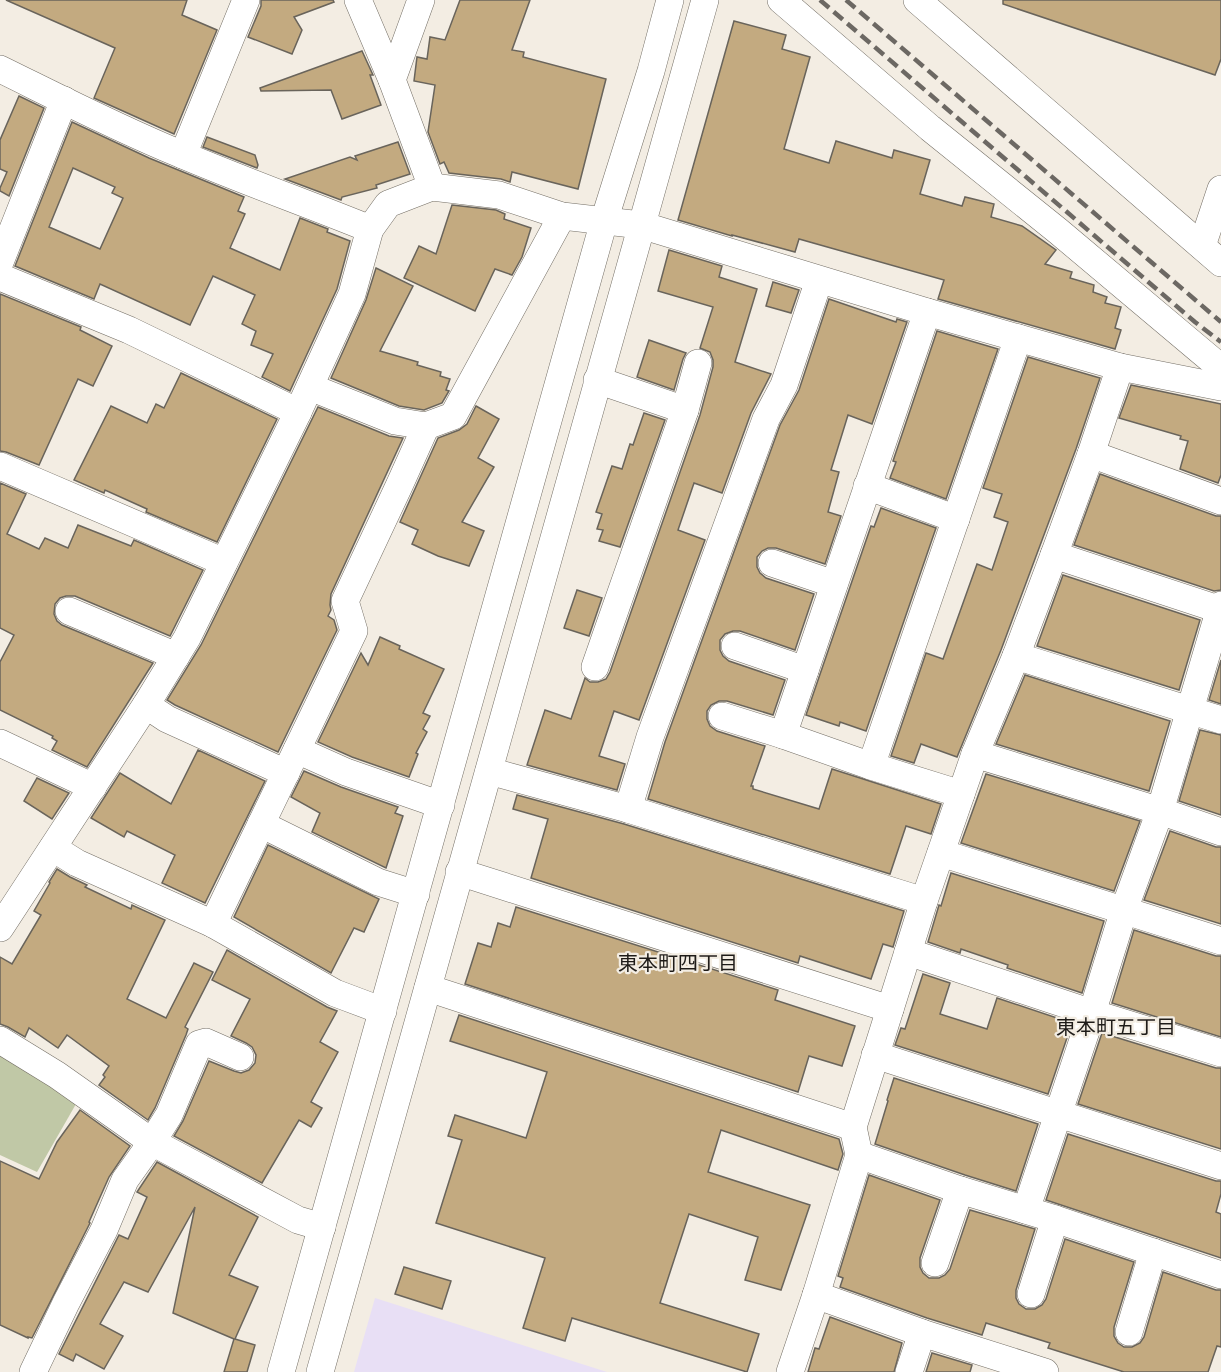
<svg xmlns="http://www.w3.org/2000/svg" width="1221" height="1372" font-family="Cabin,'Noto Sans JP',sans-serif">
	<style>
		.commercial { fill: #e8dff5 }
		.green { fill: #c0c8a6 }
		.building { fill: #c3aa80; stroke: #69645b; stroke-width: 1.5; fill-rule: evenodd }
		.lines { fill: none; stroke-linecap: round; stroke-linejoin: round }
		.minor-casing { stroke: #746f66; stroke-width: 28 }
		.minor { stroke: #fff; stroke-width: 27 }
		.rail { stroke: #6c6863; stroke-width: 4.5; stroke-dasharray: 12 6; stroke-linecap: butt }
		.labels { text-anchor: middle; dominant-baseline: central; stroke-width: 4.5; stroke-linejoin: round; paint-order: stroke }
		.neighbourhood-label { font-size: 20px; fill: #1e1b18; stroke: #f3ede3 }
	</style>
	<rect width="100%" height="100%" fill="#f3ede3"/>
	<!-- commercial -->
	<polygon class="commercial" points="375,1298 607,1372 354,1372"/>
	<!-- green -->
	<polygon class="green" points="0,1048 80,1097 37,1172 0,1155"/>
	<!-- building -->
	<g class="building">
		<polygon points="6,0 187,0 182,15 217,30 174,134 94,98 115,48"/>
		<polygon points="261,0 333,0 334,2 294,17 302,30 292,54 248,37 261,6"/>
		<polygon points="460,0 530,0 512,50 524,52 523,57 606,79 578,189 512,172 510,182 501,179 449,173 444,162 440,164 428,132 435,85 414,81 417,57 427,59 430,37 445,40"/>
		<polygon points="1003,0 1221,0 1221,59 1215,75 1003,4"/>
		<polygon points="734,21 786,35 782,49 810,57 784,149 829,163 836,141 892,158 894,150 930,160 920,194 962,206 965,197 994,204 991,217 1022,226 1056,250 1045,264 1072,272 1070,278 1094,285 1093,292 1107,297 1105,303 1121,307 1115,328 1121,330 1115,349 938,299 944,280 799,239 795,252 732,235 732,236 678,220"/>
		<polygon points="362,51 373,75 370,75 381,105 342,119 331,90 261,91 260,88"/>
		<polygon points="19,96 44,108 9,196 0,191 0,188 7,172 0,169 0,140"/>
		<path d="M72,122L149,158L244,197L238,211L245,214L230,248L280,270L300,218L328,229L327,232L350,241L337,289L290,391L262,377L273,354L251,345L256,331L242,324L255,295L213,276L190,325L100,284L94,299L15,266ZM73,168L115,187L112,193L123,198L100,249L49,227Z"/>
		<polygon points="207,137 255,155 258,165 257,168 203,147"/>
		<polygon points="398,142 410,174 376,185 377,188 342,197 341,200 285,179 350,157 357,160 355,156"/>
		<polygon points="452,205 496,210 505,214 504,219 531,228 522,257 512,275 495,269 475,311 404,278 419,246 436,254"/>
		<polygon points="669,250 722,266 719,277 757,289 735,362 771,374 751,413 722,493 694,483 678,530 705,540 639,720 614,711 599,756 625,764 617,790 527,765 545,710 571,719 585,678 590,682 598,682 606,679 610,672 700,415 713,367 713,360 710,352 700,348 713,307 658,291"/>
		<polygon points="376,268 413,286 380,351 418,362 417,365 441,372 440,376 450,379 446,390 449,391 442,403 424,410 399,406 331,378 366,300"/>
		<polygon points="773,282 799,290 791,313 766,306"/>
		<polygon points="0,294 81,327 80,330 112,346 93,386 78,379 39,465 6,452 0,451"/>
		<polygon points="829,299 896,322 897,319 907,322 872,424 848,415 831,470 839,472 828,512 841,516 825,564 776,548 768,548 762,551 757,557 757,567 760,573 766,578 814,594 795,650 740,631 733,631 725,634 720,640 720,650 723,656 729,661 785,680 773,715 727,701 719,701 711,705 707,711 707,719 710,726 717,731 765,746 751,786 753,786 753,789 819,809 832,769 941,804 931,834 906,826 890,874 648,799 665,742 780,425 799,390"/>
		<polygon points="937,331 998,349 946,499 890,478 896,462 893,461"/>
		<polygon points="649,340 686,353 683,359 674,390 637,377"/>
		<polygon points="1028,357 1100,378 1076,449 1001,650 957,757 921,744 914,763 891,756 926,653 943,659 977,564 992,570 1008,522 994,517 1002,494 983,488"/>
		<polygon points="181,373 277,419 217,542 146,512 147,509 105,490 104,493 74,480 111,406 147,423 156,404 164,408"/>
		<polygon points="1131,385 1221,404 1221,475 1218,483 1180,469 1188,441 1180,439 1181,436 1119,418"/>
		<polygon points="476,406 499,419 478,458 494,467 462,522 484,531 469,566 438,556 412,544 418,530 400,522 438,438 459,430 467,424"/>
		<polygon points="318,407 389,436 403,438 331,594 330,605 331,610 328,616 334,620 337,630 278,752 175,705 167,700 201,645"/>
		<polygon points="644,413 665,420 620,547 599,541 603,530 597,529 602,514 596,512 612,466 622,469 630,444 633,445"/>
		<polygon points="1100,474 1216,516 1221,516 1221,590 1214,591 1074,545"/>
		<polygon points="0,483 26,494 7,534 39,549 45,538 68,548 78,525 131,546 134,540 203,570 170,636 75,596 66,596 60,598 55,604 54,614 57,621 62,625 153,663 87,767 52,750 57,741 52,738 53,736 0,710 0,662 14,635 0,628"/>
		<polygon points="881,508 936,528 866,731 840,722 839,726 806,715 871,526 874,527"/>
		<polygon points="1063,575 1200,620 1179,690 1037,646"/>
		<polygon points="577,590 602,598 589,636 564,628"/>
		<polygon points="380,637 400,646 399,649 444,669 423,713 430,716 423,729 427,732 416,753 418,754 409,777 352,757 318,742 361,653 368,665"/>
		<polygon points="1221,660 1221,704 1209,700"/>
		<polygon points="1025,675 1170,721 1149,791 996,744"/>
		<polygon points="1200,730 1221,735 1221,815 1179,801"/>
		<polygon points="198,750 265,781 205,903 162,883 175,855 127,831 124,837 91,818 120,773 171,804"/>
		<polygon points="304,771 341,787 398,807 395,813 403,816 386,868 312,832 320,813 291,797"/>
		<polygon points="986,774 1140,821 1114,891 961,843"/>
		<polygon points="37,778 69,793 52,819 24,801"/>
		<polygon points="517,795 624,824 904,911 893,947 883,944 871,979 800,956 798,963 531,878 548,819 513,809"/>
		<polygon points="1170,831 1216,847 1221,847 1221,924 1144,900"/>
		<polygon points="268,845 379,899 364,932 354,928 331,973 234,917"/>
		<polygon points="57,869 70,877 87,885 85,887 131,909 132,905 165,920 127,999 166,1018 194,963 213,972 185,1027 188,1029 186,1035 155,1108 148,1120 99,1085 105,1077 103,1075 109,1066 67,1035 58,1048 29,1028 25,1037 8,1027 0,1024 0,957 12,964 41,915 34,911 50,883 49,882"/>
		<polygon points="951,873 1104,921 1082,993 1007,968 1008,965 961,949 960,953 928,942 939,905 941,906"/>
		<polygon points="516,907 778,990 775,1000 855,1026 842,1066 809,1056 798,1092 465,984 478,943 491,947 498,923 510,927"/>
		<polygon points="1134,930 1216,956 1221,956 1221,1037 1112,1003"/>
		<polygon points="227,950 327,1007 337,1011 320,1042 338,1052 311,1102 322,1108 311,1127 299,1120 262,1183 174,1136 183,1121 209,1061 234,1071 241,1073 249,1070 255,1063 256,1055 252,1047 246,1043 231,1036 250,999 212,980"/>
		<polygon points="923,974 950,983 940,1014 987,1029 997,998 1072,1023 1048,1094 895,1045 901,1028 905,1029"/>
		<polygon points="459,1015 839,1139 843,1154 838,1170 721,1130 708,1172 810,1205 781,1290 745,1280 758,1237 689,1214 660,1303 759,1334 747,1372 572,1318 565,1341 523,1328 545,1258 436,1223 462,1140 448,1136 455,1115 526,1138 547,1072 450,1041"/>
		<polygon points="1102,1033 1216,1068 1221,1068 1221,1149 1078,1104"/>
		<polygon points="894,1078 1038,1124 1016,1191 965,1175 875,1144 888,1101 887,1100"/>
		<polygon points="80,1110 130,1146 109,1177 89,1222 90,1223 32,1338 28,1337 28,1338 0,1325 0,1161 39,1179 57,1142"/>
		<polygon points="1068,1134 1216,1181 1221,1181 1221,1194 1216,1212 1221,1214 1221,1258 1046,1200"/>
		<polygon points="157,1162 258,1217 229,1275 258,1287 235,1339 255,1345 247,1372 224,1372 234,1339 173,1313 195,1207 148,1292 124,1282 100,1324 123,1336 104,1369 76,1354 73,1361 59,1354 119,1235 128,1239 147,1197 137,1192"/>
		<polygon points="869,1175 940,1200 920,1258 920,1267 923,1273 929,1278 939,1278 945,1275 950,1269 970,1210 1035,1229 1016,1290 1016,1298 1019,1304 1026,1309 1035,1309 1042,1305 1046,1299 1065,1239 1134,1262 1114,1327 1114,1336 1118,1343 1124,1347 1132,1347 1140,1343 1144,1337 1163,1272 1216,1290 1221,1290 1221,1347 1217,1346 1208,1372 1124,1372 1048,1348 1050,1343 986,1323 982,1335 927,1318 840,1287 843,1278 838,1276"/>
		<polygon points="404,1267 451,1281 442,1309 395,1294"/>
		<polygon points="830,1317 902,1343 894,1372 808,1372 815,1348 819,1349"/>
		<polygon points="932,1353 972,1365 970,1372 926,1372"/>
	</g>
	<g class="lines">
		<defs>
			<g id="minor">
				<polyline points="358,0 392,80"/>
				<polyline points="421,0 392,80 432,187"/>
				<polyline points="781,0 930,128 1058,231 1221,368"/>
				<polyline points="917,0 1221,263"/>
				<path d="M0,69C59,98 117,128 178,153C241,180 306,203 370,229"/>
				<polyline points="183,155 246,0"/>
				<polyline points="1202,246 1221,189"/>
				<polyline points="0,262 64,100"/>
				<polyline points="0,277 129,330 298,412"/>
				<polyline points="927,312 783,735 871,766 961,794"/>
				<polyline points="597,380 685,410"/>
				<polyline points="310,387 395,421 426,426 453,416 562,216"/>
				<polyline points="1091,454 1221,501"/>
				<polyline points="0,466 224,562"/>
				<polyline points="867,486 956,519"/>
				<polyline points="1054,555 1221,610"/>
				<polyline points="772,563 834,584"/>
				<polyline points="69,611 176,656"/>
				<polyline points="735,646 805,670"/>
				<polyline points="1016,656 1221,720"/>
				<polyline points="595,667 685,410 698,363"/>
				<polyline points="146,705 167,719 286,773"/>
				<polyline points="722,716 783,735"/>
				<polyline points="0,743 93,787"/>
				<polyline points="297,750 346,772 441,805"/>
				<polyline points="975,754 1160,811 1221,832"/>
				<polyline points="871,766 1018,338"/>
				<polyline points="489,771 628,809 924,901"/>
				<polyline points="628,809 650,737 766,419 784,385 819,280"/>
				<polyline points="261,824 378,882 416,894"/>
				<polyline points="53,848 77,863 213,924 335,993 383,1011"/>
				<polyline points="941,853 1221,941"/>
				<polyline points="459,872 890,1009"/>
				<polyline points="213,924 354,631 345,601 399,486 426,426"/>
				<polyline points="0,928 146,705 187,638 298,412 352,294 370,229 388,204 432,187 499,195 562,216 641,225 927,312 1120,367 1221,387"/>
				<polyline points="908,952 1092,1013 1221,1053"/>
				<polyline points="428,988 853,1127"/>
				<polyline points="0,1040 57,1075 152,1142 125,1180 104,1230 66,1303 33,1372"/>
				<polyline points="875,1055 1221,1166"/>
				<polyline points="240,1057 206,1042 199,1044 169,1115 152,1142 298,1220 322,1227"/>
				<polyline points="859,1155 960,1190 1055,1219 1221,1275"/>
				<polyline points="1026,1210 1092,1013 1124,910 1160,811 1221,605"/>
				<polyline points="935,1263 960,1190"/>
				<polyline points="1031,1294 1055,1219"/>
				<polyline points="816,1295 922,1333 1045,1372"/>
				<polyline points="1129,1332 1153,1252"/>
				<polyline points="281,1372 604,221 651,71 670,0"/>
				<polyline points="320,1372 705,0"/>
				<polyline points="790,1372 816,1295 859,1155 853,1127 924,901 975,754 1016,656 1054,555 1091,454 1120,367"/>
				<polyline points="909,1372 922,1333"/>
			</g>
		</defs>
		<!-- minor casing -->
		<use href="#minor" class="minor-casing"/>
		<!-- minor -->
		<use href="#minor" class="minor"/>
		<!-- rail -->
		<g class="rail">
			<polyline points="820,0 1195,322 1221,342"/>
			<polyline points="846,0 1221,322"/>
		</g>
	</g>
	<g class="labels">
		<!-- neighbourhood labels -->
		<g class="neighbourhood-label">
			<text x="678" y="963">東本町四丁目</text>
			<text x="1116" y="1027">東本町五丁目</text>
		</g>
	</g>
</svg>
